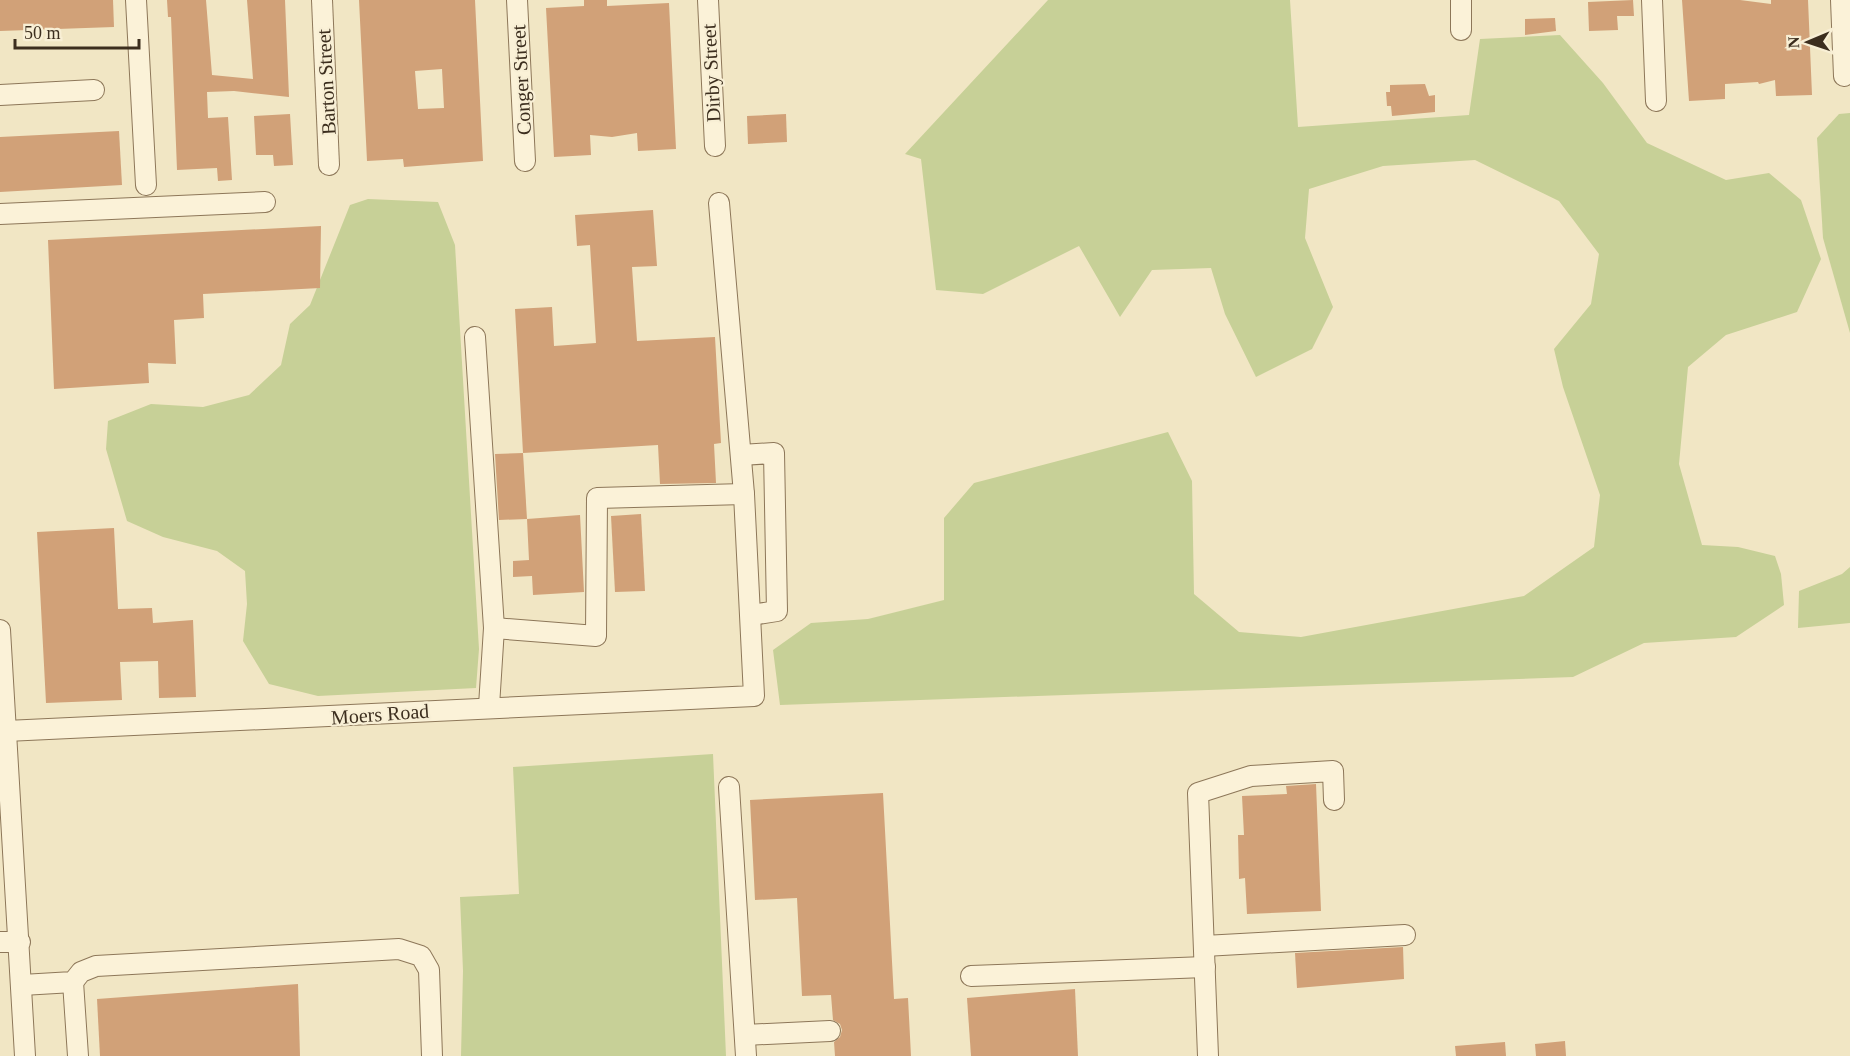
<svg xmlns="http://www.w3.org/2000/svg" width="1850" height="1056" font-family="'Times New Roman',serif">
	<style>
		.green { fill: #c7d097 }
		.building { fill: #d1a178; fill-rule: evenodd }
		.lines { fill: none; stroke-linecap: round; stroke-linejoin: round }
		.minor-casing { stroke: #8d7759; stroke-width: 22 }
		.minor { stroke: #fbf2d8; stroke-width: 20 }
		.labels { text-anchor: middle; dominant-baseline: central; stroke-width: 4.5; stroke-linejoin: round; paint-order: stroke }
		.street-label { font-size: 20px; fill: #3c2e1e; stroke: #f8efd5 }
	</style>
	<rect width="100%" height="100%" fill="#f1e6c4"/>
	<!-- green -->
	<g class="green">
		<polygon points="1048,0 1290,0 1298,127 1469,115 1480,39 1560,35 1603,83 1647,143 1726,180 1769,173 1801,200 1821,259 1797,312 1726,335 1688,367 1679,464 1702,545 1738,547 1775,556 1781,574 1784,605 1736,637 1644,643 1573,677 780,705 773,650 811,623 868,619 944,600 944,518 974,483 1168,432 1192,481 1194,594 1239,632 1301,637 1524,596 1594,547 1600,495 1563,387 1554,349 1591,304 1599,254 1559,201 1475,160 1383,166 1309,189 1305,238 1333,307 1312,349 1256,377 1225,314 1211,268 1152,270 1120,317 1079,246 983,294 936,290 921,159 905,154"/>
		<polygon points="1850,113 1850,333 1823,238 1817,138 1839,114"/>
		<polygon points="368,199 438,202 455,245 479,649 476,688 318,696 269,684 243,641 247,604 245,571 217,551 163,537 127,521 106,449 108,421 151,404 203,407 249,395 281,365 290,324 310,305 350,205"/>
		<polygon points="1850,567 1850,623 1798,628 1799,591 1842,574"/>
		<polygon points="713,754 726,1056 461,1056 463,971 460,897 519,894 513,767"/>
	</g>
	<!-- building -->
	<g class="building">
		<polygon points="0,0 113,0 114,27 0,31"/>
		<polygon points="167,0 206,0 212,75 253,79 247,0 285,0 289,97 234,91 207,92 208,118 228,117 232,180 218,181 217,168 177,170 171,17 168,17"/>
		<path d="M359,0H475L483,161L404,167L403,159L367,161ZM442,69L444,108L418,109L415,71Z"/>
		<polygon points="584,0 607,0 607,6 669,3 676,149 638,151 637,133 612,137 590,135 591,155 554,157 546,8 584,6"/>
		<polygon points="1633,0 1634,16 1617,16 1618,30 1589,31 1588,2"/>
		<polygon points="1682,0 1740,0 1771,4 1771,0 1808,0 1812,95 1776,96 1775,80 1759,84 1758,82 1725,84 1725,99 1689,101"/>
		<polygon points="1555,18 1556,31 1525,35 1525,19"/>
		<polygon points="1425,84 1429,96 1435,95 1435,112 1392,116 1391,106 1387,106 1386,92 1390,92 1390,85"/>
		<polygon points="290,114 293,165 274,166 273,155 256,155 254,116"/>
		<polygon points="786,114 787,142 748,144 747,116"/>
		<polygon points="119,131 122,185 0,192 0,137"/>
		<polygon points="653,210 657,266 632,267 637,341 715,337 721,443 714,444 716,483 660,484 658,445 523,453 515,309 552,307 554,346 596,343 590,245 577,246 575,215"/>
		<polygon points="321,226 320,288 203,294 204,318 174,320 176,364 148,363 149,383 54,389 48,240"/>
		<polygon points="523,453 527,519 499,520 495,454"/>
		<polygon points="641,514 645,591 615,592 611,516"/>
		<polygon points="580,515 584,592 533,595 532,576 513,577 513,561 529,560 527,519"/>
		<polygon points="114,528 118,609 152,608 153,623 193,620 196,697 159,698 158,661 120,662 122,700 46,703 37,532"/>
		<polygon points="1316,784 1321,911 1247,914 1245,878 1239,879 1238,835 1244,835 1242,796 1287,794 1286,786"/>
		<polygon points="883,793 894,999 908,998 911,1056 835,1056 834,1042 840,1037 842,1030 840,1024 833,1020 831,995 802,996 797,898 755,900 750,800"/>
		<polygon points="1403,947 1404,979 1297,988 1295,953"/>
		<polygon points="298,984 300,1056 100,1056 97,999"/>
		<polygon points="1075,989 1078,1056 971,1056 967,998"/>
		<polygon points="1565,1041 1566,1056 1536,1056 1535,1044"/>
		<polygon points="1505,1042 1506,1056 1456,1056 1455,1046"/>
	</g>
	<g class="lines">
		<defs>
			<g id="minor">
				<polyline points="136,0 146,185"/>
				<polyline points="322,0 329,165"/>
				<polyline points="517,0 525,161"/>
				<polyline points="708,0 715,146"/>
				<polyline points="1461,0 1461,30"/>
				<polyline points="1652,0 1656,101"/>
				<polyline points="1841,0 1844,76"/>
				<polyline points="0,95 94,90"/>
				<polyline points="0,214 265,202"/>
				<polyline points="475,337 494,628 489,706"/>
				<polyline points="741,455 774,453 777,611 751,615"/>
				<polyline points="494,628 596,636 597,498 744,494"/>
				<polyline points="0,630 25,1056"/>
				<polyline points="6,731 754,696 744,494 719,203"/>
				<polyline points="729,787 746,1056"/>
				<polyline points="0,942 20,942"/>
				<polyline points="1204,946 1405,935"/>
				<polyline points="971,976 1205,967"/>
				<polyline points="73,982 78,1056"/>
				<polyline points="22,985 73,982 81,972 96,966 399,949 421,956 429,970 432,1056"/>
				<polyline points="745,1035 830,1031"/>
				<polyline points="1208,1056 1198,793 1251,776 1333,771 1334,800"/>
			</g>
		</defs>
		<!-- minor casing -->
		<use href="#minor" class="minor-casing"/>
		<!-- minor -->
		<use href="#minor" class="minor"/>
	</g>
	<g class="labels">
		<!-- street labels -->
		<g class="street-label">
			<text transform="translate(711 73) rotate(-93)">Dirby Street</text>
			<text transform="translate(521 80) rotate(-93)">Conger Street</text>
			<text transform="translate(326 82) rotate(-93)">Barton Street</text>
			<text transform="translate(380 714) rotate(-4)">Moers Road</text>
		</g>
	</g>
	<!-- north arrow -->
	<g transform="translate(1808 42) rotate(268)" stroke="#f8efd5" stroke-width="4.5" paint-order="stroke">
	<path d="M0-4.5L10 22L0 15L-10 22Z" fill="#3c2e1e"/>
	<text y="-9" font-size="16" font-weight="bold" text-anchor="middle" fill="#3c2e1e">N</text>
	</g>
	<!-- scale -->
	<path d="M15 39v9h124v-9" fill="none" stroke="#3c2e1e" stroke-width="3"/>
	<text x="24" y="39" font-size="18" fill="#3c2e1e" stroke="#f8efd5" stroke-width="4.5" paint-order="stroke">50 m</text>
</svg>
